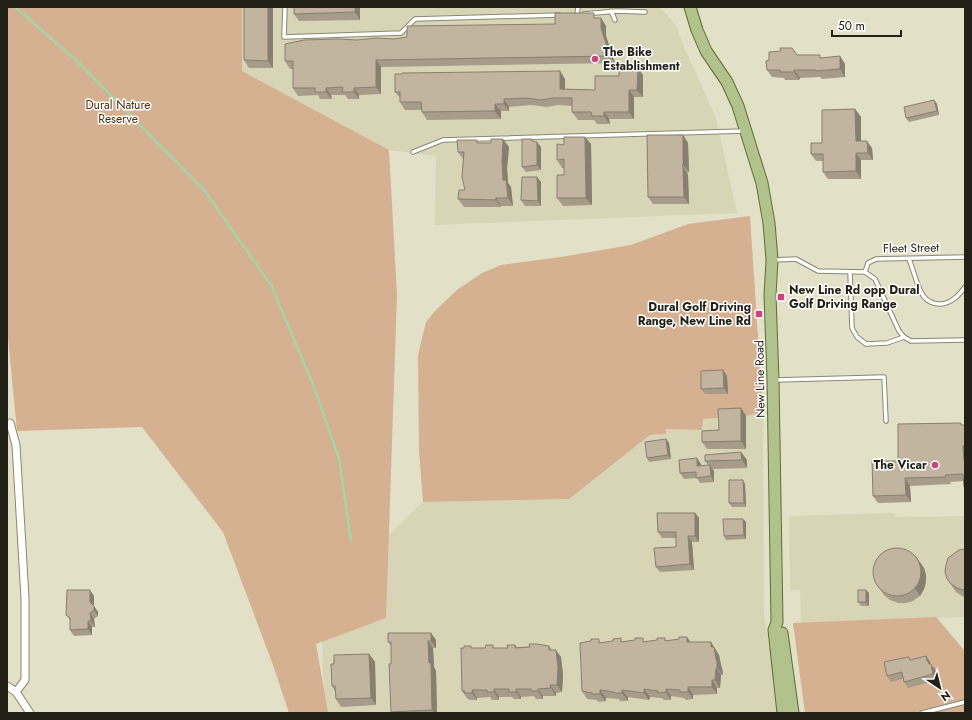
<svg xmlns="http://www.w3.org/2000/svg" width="972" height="720" font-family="Jost,sans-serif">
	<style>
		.built { fill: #d8d5b6 }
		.green { fill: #d5b091 }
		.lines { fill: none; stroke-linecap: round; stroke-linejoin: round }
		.stream { stroke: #a5d4a5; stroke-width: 2.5 }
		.service-casing { stroke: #898871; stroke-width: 5.5 }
		.minor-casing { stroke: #898871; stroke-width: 9 }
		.primary-casing { stroke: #5d6f31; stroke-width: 13 }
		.service { stroke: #fff; stroke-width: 3.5 }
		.minor { stroke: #fff; stroke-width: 7 }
		.primary { stroke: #b1c28c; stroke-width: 11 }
		.wall { fill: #a69c89 }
		.shaded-wall { fill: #877f6f }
		.building { fill: #c1b59f; stroke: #877f6f }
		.poi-dot { fill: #cd437b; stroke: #fff; stroke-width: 1.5 }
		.labels { text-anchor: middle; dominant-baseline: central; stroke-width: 3; stroke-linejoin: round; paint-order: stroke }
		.poi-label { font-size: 12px; font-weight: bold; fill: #212117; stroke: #fff; text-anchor: start }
		.park-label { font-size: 12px; fill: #4d2c0a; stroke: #fff }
		.street-label { font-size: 12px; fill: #212117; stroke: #fff }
	</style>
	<rect width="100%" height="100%" fill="#e2e0c7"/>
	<!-- built -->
	<g class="built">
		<polygon points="242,7 631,7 632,9 657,7 664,11 676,26 685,49 716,118 737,213 435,225 436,156 389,150 242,71"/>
		<polygon points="763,412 764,614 771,657 777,713 324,713 321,600 423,502 569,499 650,435 666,434 666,429 702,430 703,419 746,416"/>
		<polygon points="895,513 895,517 965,516 965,617 801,623 800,590 790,590 789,516"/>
	</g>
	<!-- green -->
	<g class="green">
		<polygon points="7,7 242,7 242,71 389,150 397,295 386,618 316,644 328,713 289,713 273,665 223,532 142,427 17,431 7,327"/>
		<polygon points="750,216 763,412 746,416 703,419 702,430 666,429 666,434 650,435 569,499 423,502 419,451 418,355 426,322 436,310 458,289 482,273 501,265 561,257 631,245 688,224"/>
		<polygon points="936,617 965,651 965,713 805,713 793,623"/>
	</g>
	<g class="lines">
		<!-- stream -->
		<polyline class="stream" points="15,7 77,61 204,190 271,285 314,387 339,458 351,541"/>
		<defs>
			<g id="service">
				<polyline points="285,7 284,37 401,33 415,19 559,15"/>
				<polyline points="611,11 615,20"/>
				<polyline points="584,14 617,11 645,12"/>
				<polyline points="575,15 577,15 578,7"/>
				<polyline points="413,152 443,140 744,131"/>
				<path d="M909,259C913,269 916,282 921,292C927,305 943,308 955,298C959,295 962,291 965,287"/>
				<polyline points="773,260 796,259 818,271 865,272"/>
				<polyline points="850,272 852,328 857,337 866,344 887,343 904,337"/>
				<polyline points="865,272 875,279 899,331 904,337 911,341 965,340"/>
				<polyline points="865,272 868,263 876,259 965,257"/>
				<polyline points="775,380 884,377 886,421"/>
				<polyline points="922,713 965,702"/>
			</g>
			<g id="minor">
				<polyline points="10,423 16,445 25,598 25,680 16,692"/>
				<polyline points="7,686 16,692 30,713"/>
			</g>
			<g id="primary">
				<polyline points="690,7 697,30 706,51 727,82 738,106 762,183 769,223 772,260 770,295 773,380 777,622 774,630 783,713"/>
				<polyline points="782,633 793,713"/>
			</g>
		</defs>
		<!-- service casing -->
		<use href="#service" class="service-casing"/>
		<!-- minor casing -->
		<use href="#minor" class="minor-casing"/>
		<!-- primary casing -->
		<use href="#primary" class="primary-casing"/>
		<!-- service -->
		<use href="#service" class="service"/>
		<!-- minor -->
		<use href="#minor" class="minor"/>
		<!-- primary -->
		<use href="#primary" class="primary"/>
	</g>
	<!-- wall -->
	<g class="wall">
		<polygon points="244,7 273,68 249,68 244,60"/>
		<polygon points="294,7 360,7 360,20 299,21 294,14"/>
		<polygon points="597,18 601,18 606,26 606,36 615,63 381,67 381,94 359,95 359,99 348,99 345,95 331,95 332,99 320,99 318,95 298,96 293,88 293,69 290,69 285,61 357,40 394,39 555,24"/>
		<polygon points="797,55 822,58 845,64 845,77 822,79 820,77 800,78 799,80 785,80 784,78 772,77 767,70"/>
		<polygon points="560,71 565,79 565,89 595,90 643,75 643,97 634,97 634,119 609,119 610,124 597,124 594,120 578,120 572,112 572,106 558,105 547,107 531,105 509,107 509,111 501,111 501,119 427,120 422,112 422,110 405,110 400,102 400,98 395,92"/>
		<polygon points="934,100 937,104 939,115 909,122 906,118"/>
		<polygon points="855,109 861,117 861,141 872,148 873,160 861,160 861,179 828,179 823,172 823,161 816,161 811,154"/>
		<polygon points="683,135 688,143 689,172 687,173 688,175 689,204 653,204 648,197"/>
		<polygon points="585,137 591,144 592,205 563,206 557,198 564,175 564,168 562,168 557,160 564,145"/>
		<polygon points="532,139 533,141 541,147 541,170 526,172 522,167"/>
		<polygon points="479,143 509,147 507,168 508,183 511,187 513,206 501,206 501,207 464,207 458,199 465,190 463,159 458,152"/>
		<polygon points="537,177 541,182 541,206 525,206 521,200"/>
		<polygon points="727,376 728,394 705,394 701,389"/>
		<polygon points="741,408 746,416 746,449 707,449 702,442 719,430"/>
		<polygon points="963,425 965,425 965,489 964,487 963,481 950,482 951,484 910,486 911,502 878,503 873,496"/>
		<polygon points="666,439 669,443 671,459 649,462 647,458"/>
		<polygon points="741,452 747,460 747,468 712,469 714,471 714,482 700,483 697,478 684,479 680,473 701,464 701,466 708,465 705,461"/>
		<polygon points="745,484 746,507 732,507 729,503"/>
		<polygon points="695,513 699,518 699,542 692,542 694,570 660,572 656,567 676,547 676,538 662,538 658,532"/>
		<polygon points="743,519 746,522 746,539 726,540 724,536"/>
		<polygon points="965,549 965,597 962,596 956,592 947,579"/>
		<polygon points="915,555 924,568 926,575 926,582 924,589 920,596 913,601 906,603 898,603 890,600 884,595 879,588"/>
		<polygon points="866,590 869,593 869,606 861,606 858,602"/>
		<polygon points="94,596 94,606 98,612 98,616 94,619 95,627 92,627 92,635 74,636 70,630 70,620 66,615"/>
		<polygon points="431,633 436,640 436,648 433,648 434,667 436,671 437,713 392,713 391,712 391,646 388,642"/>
		<polygon points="667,641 690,642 716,649 716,650 719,655 721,665 722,668 723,675 721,675 720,688 717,688 717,694 693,695 693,699 686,700 684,698 671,696 671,700 664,700 662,698 650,697 649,700 628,697 628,701 620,701 619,699 606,698 606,701 598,702 597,700 587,699 582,691 601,642"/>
		<polygon points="515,645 517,647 549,646 552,650 561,657 563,675 562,692 556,693 556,696 543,696 543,699 536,699 534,696 521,697 521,699 514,699 512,697 499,697 499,700 492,700 490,697 477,698 477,700 470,700 468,699 467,698 462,691 473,648 508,648"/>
		<polygon points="369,654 375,662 376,705 341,707 336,699 335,691 332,686 334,664"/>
		<polygon points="926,656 930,662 930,664 935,669 937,680 908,688 904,682 903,679 891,682 887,676 911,660"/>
	</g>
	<!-- shaded-wall -->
	<g class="shaded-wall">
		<polygon points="268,7 273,7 273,68 268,61"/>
		<polygon points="355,7 360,7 360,20 355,12"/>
		<polygon points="601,18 606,26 606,36 615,63 610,56 601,28"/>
		<polygon points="840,56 845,64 845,77 840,69"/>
		<polygon points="376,60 381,67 381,94 376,87"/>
		<polygon points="638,68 643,75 643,97 637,90"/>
		<polygon points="794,70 800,78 799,80 794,72"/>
		<polygon points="560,71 565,79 565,96 560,89"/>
		<polygon points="326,88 331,95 332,99 326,92"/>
		<polygon points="354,88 359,95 359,99 354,92"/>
		<polygon points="629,90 634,97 634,119 629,112"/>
		<polygon points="504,99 509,107 509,111 504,104"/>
		<polygon points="934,100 937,104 939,115 937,111"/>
		<polygon points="495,104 501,111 501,119 495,111"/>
		<polygon points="855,109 861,117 861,148 856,141"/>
		<polygon points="604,112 609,119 610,124 604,116"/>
		<polygon points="683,135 688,143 689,172 683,165"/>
		<polygon points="585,137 591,144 592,205 586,198"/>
		<polygon points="503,139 509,147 507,168 508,183 511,187 513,206 508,198 503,180 502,161"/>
		<polygon points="867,141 872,148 873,160 868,153"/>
		<polygon points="537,142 541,147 541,170 537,165"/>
		<polygon points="856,153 861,160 861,179 856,171"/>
		<polygon points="683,167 688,175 689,204 684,197"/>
		<polygon points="537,177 541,182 541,206 538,201"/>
		<polygon points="496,198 501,206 501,207 496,200"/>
		<polygon points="723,370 727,376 728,394 724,388"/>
		<polygon points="741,408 746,416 746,449 741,441"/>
		<polygon points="666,439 669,443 671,459 668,455"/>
		<polygon points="963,446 965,448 965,462 964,460"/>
		<polygon points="741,452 747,460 747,468 742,460"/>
		<polygon points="697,458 701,464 701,472 697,466"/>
		<polygon points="710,465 714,471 714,482 711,476"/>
		<polygon points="905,478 910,486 911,502 906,495"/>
		<polygon points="743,480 745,484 746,507 744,503"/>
		<polygon points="695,513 699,518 699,542 695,536"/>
		<polygon points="743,519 746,522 746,539 744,535"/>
		<polygon points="688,536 692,542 694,570 690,564"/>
		<polygon points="919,561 924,568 926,575 926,582 924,589 920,596 915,588"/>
		<polygon points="90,590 94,596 94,608 90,602"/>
		<polygon points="866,590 869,593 869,606 866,602"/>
		<polygon points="94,606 98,612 98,616 94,610"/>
		<polygon points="90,613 94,619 95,627 91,621"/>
		<polygon points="88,621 92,627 92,635 88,629"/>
		<polygon points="431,633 436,640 436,648 431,641"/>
		<polygon points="687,637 692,644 687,642"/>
		<polygon points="428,641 433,648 434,667 436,671 437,713 434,713 432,710 429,663"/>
		<polygon points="711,642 719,655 721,665 722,668 723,675 717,668 711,647"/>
		<polygon points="556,650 561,657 563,675 562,692 557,685"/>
		<polygon points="369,654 375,662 376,705 371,698"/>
		<polygon points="926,656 930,662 930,664 935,669 937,680 933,674 927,661"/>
		<polygon points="716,668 721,675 720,688 715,680"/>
		<polygon points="712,680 717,688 717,694 712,687"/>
		<polygon points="550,685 556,693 556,696 551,688"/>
		<polygon points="688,687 693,695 693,699 688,692"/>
		<polygon points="494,689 499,697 499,700 494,692"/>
		<polygon points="516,689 521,697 521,699 516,692"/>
		<polygon points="538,689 543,696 543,699 538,691"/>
		<polygon points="644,689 650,697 649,700 644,693"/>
		<polygon points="666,689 671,696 671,700 666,692"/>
		<polygon points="472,690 477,698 477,700 472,693"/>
		<polygon points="600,690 606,698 606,701 600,694"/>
		<polygon points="622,690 628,697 628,701 622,693"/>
	</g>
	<!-- building -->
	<g class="building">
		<polygon points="244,7 268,7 268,61 244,60"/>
		<polygon points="294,7 355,7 355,12 294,14"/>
		<polygon points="555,13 594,13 594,18 601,18 601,28 610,56 376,60 376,87 354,88 354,92 342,92 343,87 326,88 326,92 315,92 315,88 293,88 293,61 285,61 285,44 304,40 338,39 357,40 376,38 394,39 407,37 407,26 555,24"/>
		<polygon points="780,48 792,48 797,55 820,55 820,58 840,56 840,69 816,71 816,70 794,70 794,72 780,72 780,70 767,70 766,61 769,60 769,52 781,51"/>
		<polygon points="619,68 638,68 637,90 629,90 629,112 604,112 604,116 592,116 591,112 572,112 572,98 553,98 541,100 526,98 504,99 504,104 495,104 495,111 422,112 421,102 400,102 400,92 395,92 395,74 402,74 402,73 560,71 560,89 595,90 595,76 619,76"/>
		<polygon points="934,100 937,111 906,118 904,107"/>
		<polygon points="855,109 856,141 867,141 868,153 856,153 856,171 823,172 823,154 811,154 811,143 822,143 822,110"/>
		<polygon points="647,135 683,135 683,165 682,166 683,167 684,197 648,197"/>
		<polygon points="564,137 585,137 586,198 557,198 557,175 564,175 564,159 557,160 557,144 564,145"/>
		<polygon points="491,139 503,139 502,161 503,180 506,180 508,198 496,198 496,200 458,199 459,190 465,190 462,177 464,152 458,152 457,140 477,140 477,143 491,143"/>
		<polygon points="522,139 532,139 532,141 537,142 537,165 522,167"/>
		<polygon points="522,177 537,177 538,201 521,200"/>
		<polygon points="723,370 724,388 701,389 701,371"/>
		<polygon points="741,408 741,441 702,442 702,431 719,430 718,409"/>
		<polygon points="961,423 961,425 965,425 965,446 963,446 964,460 965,460 965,487 964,487 963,474 945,475 946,477 905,478 906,495 873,496 872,461 898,461 898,424"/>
		<polygon points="666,439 668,455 647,458 645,442"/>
		<polygon points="741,452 742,460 705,461 705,455"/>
		<polygon points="697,458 697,466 710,465 711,476 696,478 696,472 680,473 679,460"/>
		<polygon points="729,480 743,480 744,503 729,503"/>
		<polygon points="657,513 695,513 695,536 688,536 690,564 656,567 654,548 676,547 676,532 658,532"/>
		<polygon points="723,519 743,519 744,535 724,536"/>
		<circle cx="897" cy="572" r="24"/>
		<polygon points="965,549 965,590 963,590 957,588 951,584 947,579 945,572 946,565 948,558 959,550"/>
		<polygon points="67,590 90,590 90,602 94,606 94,610 90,613 91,621 88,621 88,629 70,630 70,618 66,615"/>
		<rect x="858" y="590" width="8" height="12"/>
		<polygon points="388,633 431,633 431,641 428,641 429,663 431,663 432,710 391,712 389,664 391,664 391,642 388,642"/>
		<polygon points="679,637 687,637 687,642 711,642 711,647 714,647 716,660 717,660 717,668 716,668 715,680 712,680 712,687 688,687 688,692 680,692 680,690 666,689 666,692 658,693 658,691 644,689 644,693 622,690 622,693 615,693 614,692 600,690 600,694 592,694 592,693 582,691 580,643 591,641 591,639 599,639 599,643 613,641 613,639 621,638 621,642 635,640 635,638 643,638 643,642 657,640 657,638 665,638 665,641 679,639"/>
		<polygon points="529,644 537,644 549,646 549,650 556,650 558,667 557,685 550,685 551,688 538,689 538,691 531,691 531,689 516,689 516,692 509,692 509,689 494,689 494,692 487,692 487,690 472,690 472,693 464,693 465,691 462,691 461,648 464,648 464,646 471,646 471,648 485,648 486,645 493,645 493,648 508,648 507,645 515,645 515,648 530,647"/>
		<polygon points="369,654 371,698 336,699 335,686 332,686 331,664 334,664 334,655"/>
		<polygon points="926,656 927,661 928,661 929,664 931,664 933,674 904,682 902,672 887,676 884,662 903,658 909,657 910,660"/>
	</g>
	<!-- markers -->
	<g class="poi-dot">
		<circle cx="595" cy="59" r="4"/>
		<rect x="777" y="293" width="8" height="8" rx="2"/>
		<rect x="755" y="310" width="8" height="8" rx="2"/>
		<circle cx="935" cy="465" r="4"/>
	</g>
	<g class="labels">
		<!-- poi labels -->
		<g class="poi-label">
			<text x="603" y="52">The Bike<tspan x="603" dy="14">Establishment</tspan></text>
			<text x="789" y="290">New Line Rd opp Dural<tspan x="789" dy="14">Golf Driving Range</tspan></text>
			<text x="751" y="307" text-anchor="end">Dural Golf Driving<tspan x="751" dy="14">Range, New Line Rd</tspan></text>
			<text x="927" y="465" text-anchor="end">The Vicar</text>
		</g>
		<!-- park labels -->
		<g class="park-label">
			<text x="118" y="105">Dural Nature<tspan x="118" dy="14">Reserve</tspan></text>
		</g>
		<!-- street labels -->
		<g class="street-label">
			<text transform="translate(911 248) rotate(-1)">Fleet Street</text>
			<text transform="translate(760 379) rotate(-91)">New Line Road</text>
		</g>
	</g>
	<!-- border -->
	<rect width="972" height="720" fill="none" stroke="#212117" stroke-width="16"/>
	<!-- north arrow -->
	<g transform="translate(940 688) rotate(145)" stroke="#ffffff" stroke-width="3" paint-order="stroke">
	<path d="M0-3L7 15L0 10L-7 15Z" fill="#212117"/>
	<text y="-6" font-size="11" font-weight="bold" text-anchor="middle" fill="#212117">N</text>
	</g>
	<!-- scale -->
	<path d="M832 30v6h69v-6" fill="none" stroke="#212117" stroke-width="2"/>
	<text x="838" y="30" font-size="12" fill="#212117" stroke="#ffffff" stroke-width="3" paint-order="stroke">50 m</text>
</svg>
